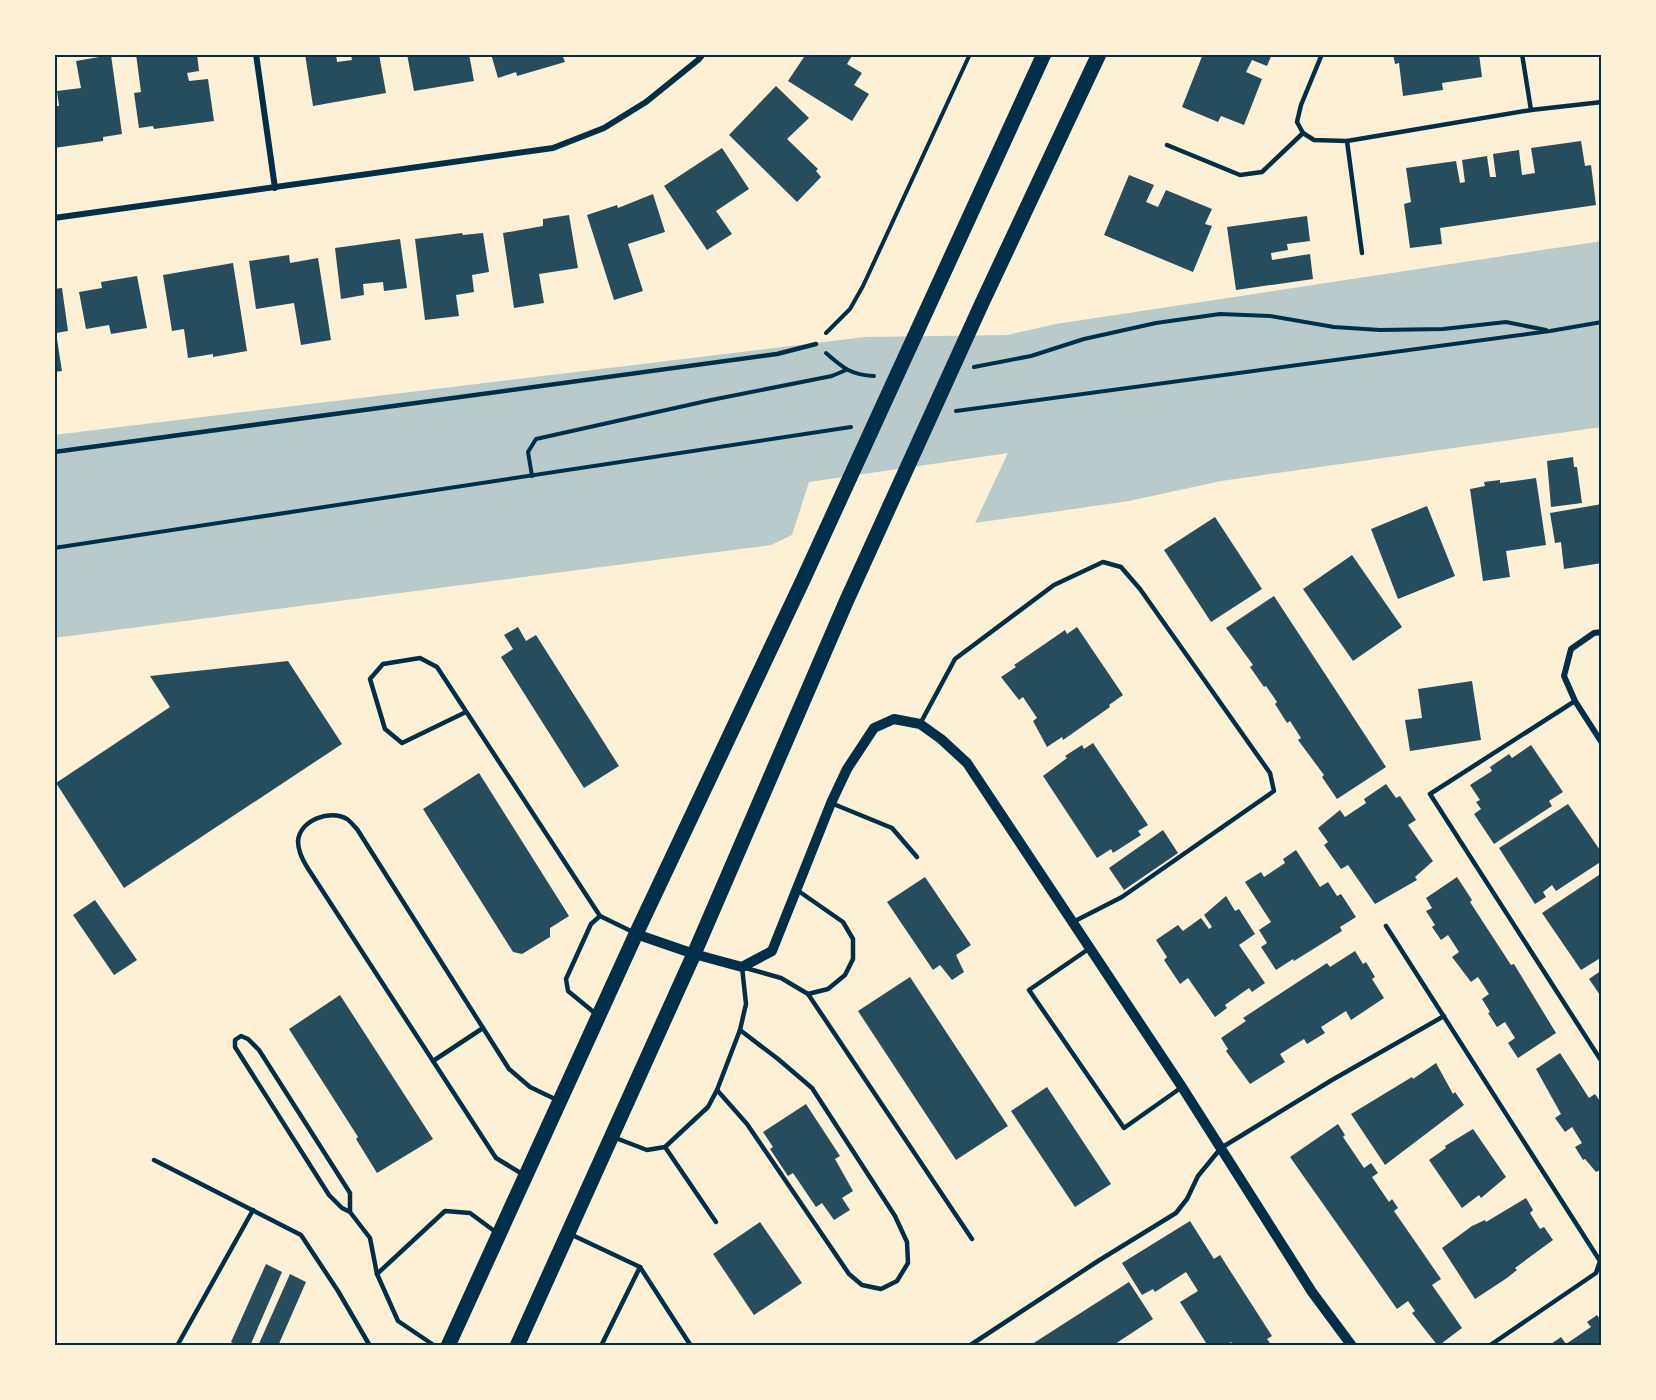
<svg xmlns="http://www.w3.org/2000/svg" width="1656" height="1400" font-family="Georgia,serif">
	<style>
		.green { fill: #b9caca }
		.building { fill: #264d5e }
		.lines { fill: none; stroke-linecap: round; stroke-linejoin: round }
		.path { stroke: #003049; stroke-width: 4 }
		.service { stroke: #003049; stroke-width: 4.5 }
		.minor { stroke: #003049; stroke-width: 6 }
		.tertiary { stroke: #003049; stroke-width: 10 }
		.primary { stroke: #003049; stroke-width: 15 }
		.neatline { fill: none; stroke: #003049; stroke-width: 2 }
	</style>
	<rect width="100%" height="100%" fill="#fdf0d5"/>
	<!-- green -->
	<polygon class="green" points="1602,241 1602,427 1221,481 1129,501 975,523 1008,453 809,482 792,535 771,545 54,638 54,435 865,337 1007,335 1056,324"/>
	<!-- building -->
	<g class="building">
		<polygon points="136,54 197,54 199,71 187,73 189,81 208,79 214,121 154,129 153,126 139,128 134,93 141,92"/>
		<polygon points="305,54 336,54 337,62 352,60 351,54 379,54 386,93 313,106"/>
		<polygon points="407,54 469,54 474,81 414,91"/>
		<polygon points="491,54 562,54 565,62 517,76 516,72 498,78"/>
		<polygon points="806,54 853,54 847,64 862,73 854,85 869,94 852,121 788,81"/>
		<polygon points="1203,54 1272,54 1267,66 1252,60 1246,72 1262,79 1244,125 1221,116 1218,122 1182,107"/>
		<polygon points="1393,54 1479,54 1482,77 1442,83 1443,90 1403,96 1399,63 1395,64"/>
		<polygon points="111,55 122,134 103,137 103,141 54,148 54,106 59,106 57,91 81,88 76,61"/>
		<polygon points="776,86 809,118 787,139 818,169 816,171 821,177 797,202 729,135"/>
		<polygon points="1581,141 1585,166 1591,165 1596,205 1440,228 1442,244 1410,248 1404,204 1411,202 1406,168 1456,161 1460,183 1465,182 1462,160 1487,156 1490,177 1496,177 1493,154 1519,150 1522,175 1535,173 1531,148"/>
		<polygon points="722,148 749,189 716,211 732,234 707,250 664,186"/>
		<polygon points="1129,175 1154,185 1146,202 1158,207 1166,190 1212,209 1205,224 1212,226 1193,272 1104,235"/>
		<polygon points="653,194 665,232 628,244 643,291 614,300 587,215 617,205 618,208"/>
		<polygon points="569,215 578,268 539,274 544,303 514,308 503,233 543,226 543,219"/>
		<polygon points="1307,216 1310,241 1287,244 1288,250 1271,253 1272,260 1310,254 1313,279 1236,290 1227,227"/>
		<polygon points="462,233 463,235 483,233 489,272 472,275 474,292 456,295 459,316 425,320 415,239"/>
		<polygon points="400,239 407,288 384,291 383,282 363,284 364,295 341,299 335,248"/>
		<polygon points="289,255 290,263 318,258 331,340 301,345 294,303 256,309 249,261"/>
		<polygon points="233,263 247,351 213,357 213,354 188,358 184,329 172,331 163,275"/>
		<polygon points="137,276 147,328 111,334 109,325 86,329 79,292 102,288 101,282"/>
		<polygon points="62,288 68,331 56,333 62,371 54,372 54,289"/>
		<polygon points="1573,457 1574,467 1577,467 1582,503 1551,507 1547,461"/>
		<polygon points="1536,478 1546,545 1506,551 1510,577 1483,581 1470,489 1485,486 1484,482 1500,480 1500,483"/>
		<polygon points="1602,504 1602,563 1564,569 1561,542 1555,543 1550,513"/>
		<polygon points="1427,506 1455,576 1398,599 1371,529"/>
		<polygon points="1215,517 1262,589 1211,622 1164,550"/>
		<polygon points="1352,555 1402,627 1353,661 1303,589"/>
		<polygon points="1274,596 1386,767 1337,799 1322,777 1324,775 1298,740 1301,738 1290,721 1287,723 1275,704 1277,702 1266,686 1264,687 1250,667 1253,665 1226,628"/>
		<polygon points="518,627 526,641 536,635 619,766 584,788 501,657 513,649 504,635"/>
		<polygon points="1077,627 1123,695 1109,705 1110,707 1063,740 1062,737 1047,747 1033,721 1037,718 1023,697 1019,700 1001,677 1016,667 1014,665 1065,630 1067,634"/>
		<polygon points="288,661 342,744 124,888 56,783 170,707 150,676"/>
		<polygon points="1472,681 1481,740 1410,751 1405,720 1422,718 1418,689"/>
		<polygon points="1093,743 1148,825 1138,831 1141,835 1113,853 1111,849 1097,858 1043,776 1067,758 1065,756 1082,745 1084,749"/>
		<polygon points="1531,745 1563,792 1549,801 1552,806 1494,844 1474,814 1481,809 1476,802 1480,800 1470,785 1492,771 1490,767 1509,754 1512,758"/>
		<polygon points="479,773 569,916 550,928 550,937 522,954 513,952 423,809"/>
		<polygon points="1386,784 1396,798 1400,796 1416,820 1408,825 1433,861 1415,877 1417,880 1375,904 1348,865 1341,869 1324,845 1328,842 1318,828 1340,810 1345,817 1366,803 1364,799"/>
		<polygon points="1568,804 1602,853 1602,861 1556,891 1552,885 1543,892 1546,897 1535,904 1499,848"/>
		<polygon points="1163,830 1178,853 1124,890 1109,868"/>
		<polygon points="1296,850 1320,887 1328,882 1337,896 1341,894 1356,917 1340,927 1342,931 1294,961 1293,959 1276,970 1261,947 1267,943 1259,930 1271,922 1245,882 1261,872 1264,877 1285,863 1283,859"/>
		<polygon points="1602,873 1602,957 1581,970 1542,913"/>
		<polygon points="925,877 971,945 956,955 964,972 952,980 940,965 933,970 887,902"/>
		<polygon points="1457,877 1472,900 1470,902 1511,965 1514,964 1556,1033 1518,1058 1508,1043 1515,1038 1505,1022 1497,1027 1488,1013 1490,1012 1482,999 1489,994 1478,977 1471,982 1452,957 1459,952 1448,935 1441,940 1432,927 1435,925 1426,911 1432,908 1426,898"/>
		<polygon points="1226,896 1235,911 1239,909 1255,934 1239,945 1265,983 1252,992 1249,988 1225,1005 1227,1008 1215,1017 1188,978 1180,984 1164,960 1167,957 1156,940 1178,925 1183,931 1201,918 1209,929 1212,927 1204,915"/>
		<polygon points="95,900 137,960 114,975 73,915"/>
		<polygon points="1355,951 1363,964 1366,962 1375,977 1372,979 1384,998 1351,1020 1346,1011 1321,1027 1325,1033 1307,1044 1304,1039 1280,1054 1285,1062 1250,1084 1226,1051 1228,1049 1221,1038 1246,1021 1243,1018 1327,963 1330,967"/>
		<polygon points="1602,970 1602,998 1589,979"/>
		<polygon points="910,977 1008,1126 956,1160 858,1011"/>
		<polygon points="340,995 433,1139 377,1173 356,1139 358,1137 289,1029"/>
		<polygon points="1560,1053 1589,1098 1595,1094 1602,1104 1602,1169 1596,1172 1585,1159 1583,1160 1575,1147 1582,1143 1572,1127 1565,1132 1555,1118 1561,1114 1536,1069"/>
		<polygon points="1436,1063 1453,1094 1455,1092 1464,1105 1385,1165 1351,1114 1412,1077 1413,1079"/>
		<polygon points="1047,1087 1111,1184 1075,1207 1011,1111"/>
		<polygon points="806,1104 840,1156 835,1159 853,1191 842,1198 850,1210 834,1220 822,1203 816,1207 793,1173 788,1176 770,1149 773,1147 763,1132"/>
		<polygon points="1338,1124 1345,1135 1343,1137 1364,1168 1371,1163 1378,1173 1372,1177 1389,1202 1392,1199 1398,1208 1394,1211 1441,1279 1432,1285 1462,1328 1438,1346 1412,1313 1415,1311 1408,1301 1397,1309 1290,1157"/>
		<polygon points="1473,1129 1506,1177 1481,1198 1479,1195 1462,1208 1429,1160 1446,1148 1445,1146"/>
		<polygon points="1526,1198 1533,1210 1530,1213 1540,1229 1544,1227 1553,1240 1515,1268 1517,1270 1507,1278 1475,1299 1442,1248 1472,1226 1485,1220 1486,1222"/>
		<polygon points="1190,1221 1214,1259 1220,1255 1272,1336 1267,1339 1272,1346 1234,1346 1231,1342 1225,1346 1208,1346 1180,1302 1198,1291 1186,1272 1155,1292 1153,1289 1142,1295 1122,1263"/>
		<polygon points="760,1222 802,1283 754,1315 713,1254"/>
		<polygon points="266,1264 282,1272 250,1346 239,1346 231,1342"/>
		<polygon points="290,1274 306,1282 278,1346 258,1346"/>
		<polygon points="1129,1282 1153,1319 1112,1346 1029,1346"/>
		<polygon points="1597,1315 1602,1322 1602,1346 1548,1346 1561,1337 1566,1344 1591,1327 1587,1322"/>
	</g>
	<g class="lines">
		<!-- path -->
		<g class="path">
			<polyline points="826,333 850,309 863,286 970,54"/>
			<path d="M826,353C843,368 851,375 874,376"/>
			<polyline points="974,367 1031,356 1084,339 1156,323 1220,314 1270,316 1334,327 1380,330 1443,329 1506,322 1546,330"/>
			<polyline points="956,411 1550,331 1602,322"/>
			<polyline points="532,476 528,452 536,439 711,400 832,376 846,370"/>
			<polyline points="54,548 851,427"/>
		</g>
		<!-- service -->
		<g class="service">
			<polyline points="1322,54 1301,105 1297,122 1303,133 1314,140 1347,141 1531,110 1602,102"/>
			<polyline points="1522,54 1531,110"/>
			<polyline points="1347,141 1362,253"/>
			<polyline points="1167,145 1240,175 1262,172 1303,133"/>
			<polyline points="54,452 777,354 816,344"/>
			<polyline points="1575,701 1430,794 1602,1062"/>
			<polyline points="466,712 402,743 385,729 370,679 383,664 420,658 437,667 600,916"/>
			<polyline points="920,724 955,659 1054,585 1103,562 1121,567 1140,589 1270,773 1274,791 1122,897 1073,922"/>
			<polyline points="831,803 892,828 917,857"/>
			<polyline points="797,890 843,922 853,939 853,959 845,975 828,989 808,994"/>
			<polyline points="1386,926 1600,1261 1596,1273 1489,1346"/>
			<polyline points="1090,948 1029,990 1124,1128 1182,1087"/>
			<polyline points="596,1014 568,991 566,979 591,924 600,916 635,933"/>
			<polyline points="433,1061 483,1028"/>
			<polyline points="717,1090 747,1124 849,1274 862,1285 881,1289 897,1281 908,1263 907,1242 895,1216 812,1088 778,1059 740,1030"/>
			<polyline points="613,1137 647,1150 665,1147 708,1107 717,1090 740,1030 746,1004 742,967 781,978 808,994 972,1239"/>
			<polyline points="665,1147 716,1222"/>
			<polyline points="154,1160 301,1235 338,1291 370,1346"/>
			<path d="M524,1175L496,1158L307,867C302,859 298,851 298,841C300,820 330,809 347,819C350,821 354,826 357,829L509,1069L530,1087L557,1100"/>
			<polyline points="350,1212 350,1193 259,1050 248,1039 241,1036 235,1040 235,1047 329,1195 342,1208 350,1212 370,1238 377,1274 398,1321 435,1346"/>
			<polyline points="570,1234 640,1267 601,1346"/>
			<polyline points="640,1267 691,1346"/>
			<polyline points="377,1274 445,1211 470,1213 497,1233"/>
			<polyline points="177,1346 253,1210"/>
			<polyline points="969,1346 1098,1261 1176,1213 1187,1199 1198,1176 1221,1148 1332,1080 1444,1016"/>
		</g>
		<!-- minor -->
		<g class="minor">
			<polyline points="256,54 275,188"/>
			<polyline points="54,218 553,148 604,128 646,102 698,60 703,54"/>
			<polyline points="1602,632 1594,633 1571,649 1564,676 1575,701 1602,743"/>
		</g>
		<!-- tertiary -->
		<polyline class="tertiary" points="636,934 694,954 742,967 772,951 831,803 847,769 874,728 894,719 920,724 941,739 967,763 1182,1087 1312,1292 1352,1346"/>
		<!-- primary -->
		<g class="primary">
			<polyline points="448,1346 636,934 803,580 1044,54"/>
			<polyline points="517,1346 694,954 846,602 982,303 1099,54"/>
		</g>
	</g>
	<!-- border -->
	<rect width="1656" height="1400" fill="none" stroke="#fdf0d5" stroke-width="111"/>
	<rect x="56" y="56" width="1544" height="1288" class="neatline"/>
</svg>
